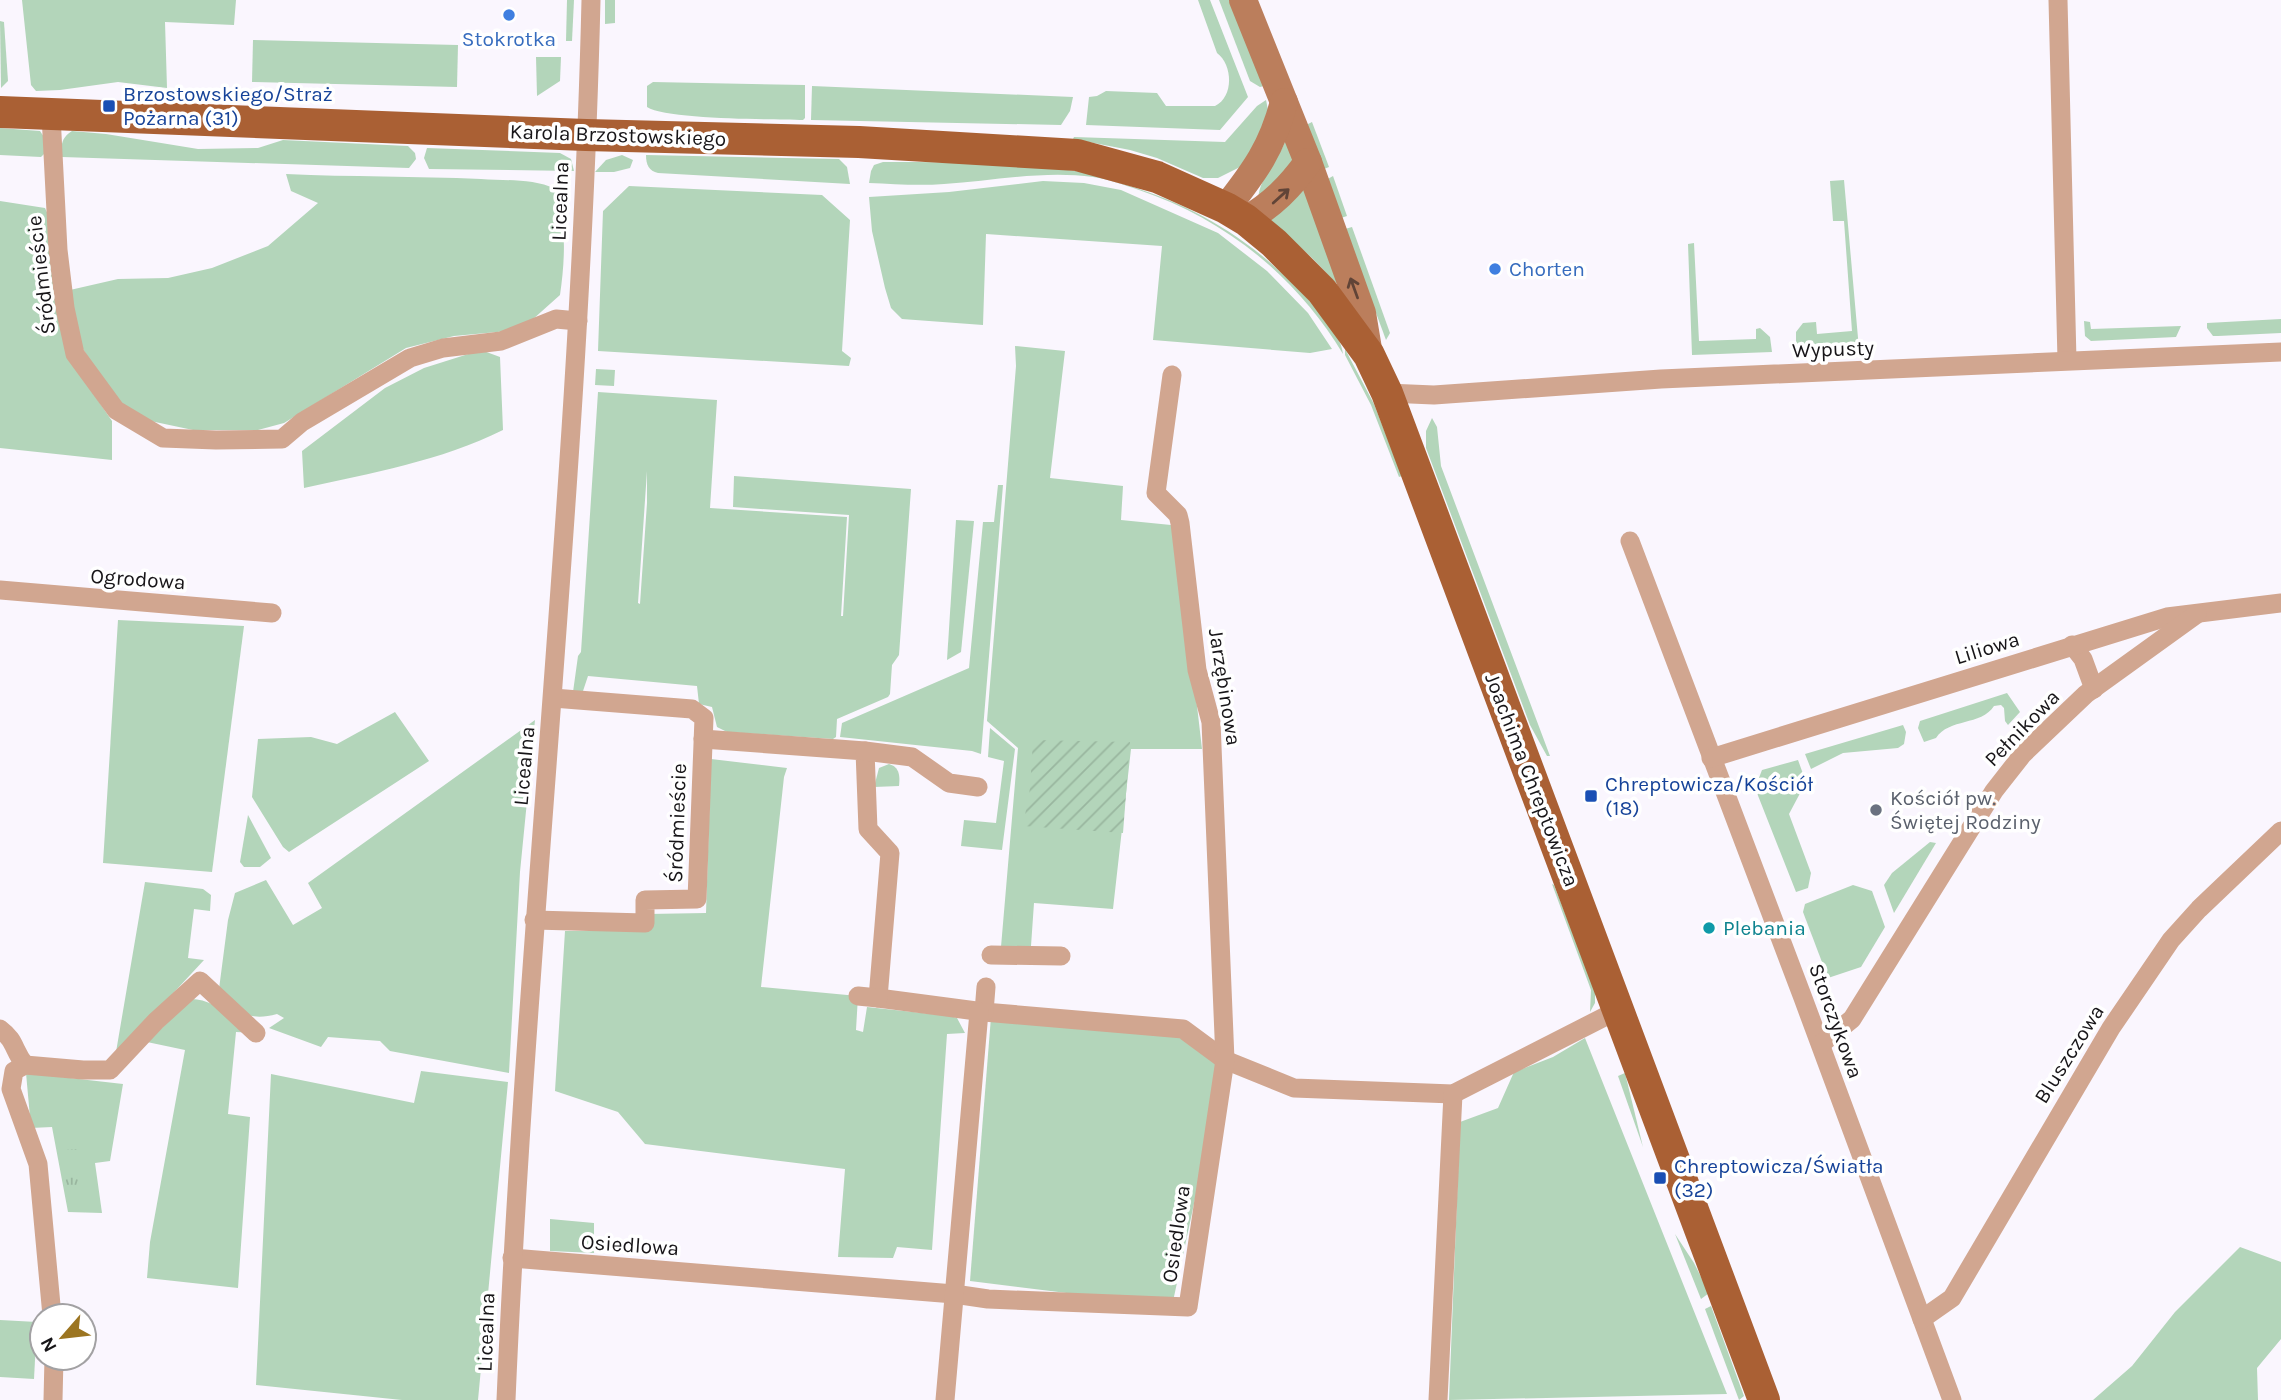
<svg xmlns="http://www.w3.org/2000/svg" width="2281" height="1400" font-family="Karla,sans-serif">
	<style>
		.grass { fill: #b3d5ba; fill-rule: evenodd }
		.park { fill: url(#park-tufts) }
		.garden { fill: url(#garden-furrows) }
		.lines { fill: none; stroke-linecap: round; stroke-linejoin: round }
		.minor { stroke: #d1a690; stroke-width: 19 }
		.secondary { stroke: #bb7e5c; stroke-width: 28 }
		.primary { stroke: #aa6034; stroke-width: 32 }
		.oneway { stroke: #614437 }
		.shop-dot { fill: #3f7fe0; stroke: #fff; stroke-width: 2.5 }
		.transit-dot { fill: #1a4fb4; stroke: #fff; stroke-width: 2.5 }
		.worship-dot { fill: #6b7280; stroke: #fff; stroke-width: 2.5 }
		.culture-dot { fill: #0f9aa8; stroke: #fff; stroke-width: 2.5 }
		.labels { text-anchor: middle; dominant-baseline: central; stroke-width: 7; stroke-linejoin: round; paint-order: stroke }
		.shop-label { font-size: 21px; fill: #366cbe; stroke: #fff }
		.transit-label { font-size: 21px; fill: #164399; stroke: #fff; text-anchor: start }
		.street-label { font-size: 21px; fill: #171518; stroke: #fff }
		.worship-label { font-size: 21px; fill: #5b616d; stroke: #fff; text-anchor: start }
		.culture-label { font-size: 21px; fill: #0d838f; stroke: #fff; text-anchor: start }
	</style>
	<defs>
		<pattern id="park-tufts" width="24" height="20" patternUnits="userSpaceOnUse" patternTransform="scale(1.75)"><rect width="24" height="20" fill="#b3d5ba"/><path d="M3 7l-1-3M5 7V3M7 7l1-3M15 17l-1-3M17 17v-4M19 17l1-3" fill="none" stroke="#99b69f"/></pattern>
		<pattern id="garden-furrows" width="10" height="10" patternUnits="userSpaceOnUse" patternTransform="scale(1.75)"><rect width="10" height="10" fill="#b3d5ba"/><path d="M-1 1l2-2M0 10L10 0M9 11l2-2" fill="none" stroke="#99b69f"/></pattern>
	</defs>
	<rect width="100%" height="100%" fill="#faf6fe"/>
	<!-- grass -->
	<g class="grass">
		<polygon points="22,0 236,0 234,25 165,22 167,88 118,82 60,90 36,91 31,85"/>
		<polygon points="567,0 574,0 572,41 566,41"/>
		<polygon points="605,0 615,0 615,23 605,24"/>
		<path d="M1198,0H1210L1248,97L1220,130L1086,125L1089,97L1097,96L1106,91L1157,93L1166,106H1215C1234,97 1233,65 1217,53Z"/>
		<polygon points="1219,0 1229,0 1264,86 1260,87 1250,81"/>
		<polygon points="0,21 4,22 8,81 1,88"/>
		<polygon points="253,40 458,45 457,87 252,82"/>
		<polygon points="536,57 561,57 560,81 537,96"/>
		<path d="M653,82L805,85V118L803,120C774,119 667,120 647,107V86Z"/>
		<polygon points="812,86 1073,97 1070,111 1061,125 811,120"/>
		<polygon points="1266,100 1269,115 1244,165 1218,178 1203,178 1157,158 1130,150 1073,139 1074,137 1225,142 1257,106"/>
		<polygon points="1312,122 1329,167 1324,169 1306,125"/>
		<polygon points="0,128 40,131 44,137 45,153 41,157 0,155"/>
		<path d="M72,131L106,134L198,149L258,148L283,140L408,146L415,153L416,159L409,168L62,157C61,145 61,138 72,131Z"/>
		<path d="M1286,139L1291,141L1293,166L1258,200C1259,177 1278,161 1286,139Z"/>
		<polygon points="427,148 560,153 571,159 574,171 429,169 424,158"/>
		<polygon points="622,155 633,160 630,168 614,172 595,172 606,160"/>
		<path d="M646,155L839,159L847,167L850,184L658,173C649,171 646,165 646,155Z"/>
		<path d="M883,162C947,162 1012,162 1075,171C1089,173 1103,178 1116,182C1185,201 1244,234 1294,285C1310,301 1341,331 1343,354C1296,276 1225,219 1139,190C1124,185 1109,179 1093,177C1043,170 993,181 944,184C919,186 894,184 869,183L871,171L874,165Z"/>
		<path d="M286,174C351,177 416,176 481,179C505,181 533,178 555,189C567,222 565,261 560,295L532,320L508,331L454,336L406,348L284,423L258,430H193L141,419L112,397L80,344L70,290L118,279L168,278L212,268L268,246L318,203L291,191Z"/>
		<polygon points="1333,176 1347,216 1341,218 1326,180"/>
		<polygon points="1844,180 1859,349 1796,352 1796,332 1803,323 1816,322 1817,334 1852,331 1844,221 1833,221 1830,181"/>
		<polygon points="1043,181 1084,183 1121,190 1218,233 1267,271 1308,313 1332,349 1310,353 1153,340 1162,246 986,234 983,325 902,319 891,308 885,288 872,231 869,197 949,192"/>
		<polygon points="629,186 822,195 850,220 842,351 851,358 849,366 598,351 603,211"/>
		<polygon points="1303,186 1339,286 1312,258 1271,220"/>
		<polygon points="0,201 45,208 51,221 71,361 112,421 112,460 0,448"/>
		<polygon points="1352,227 1390,333 1386,340 1345,229"/>
		<polygon points="1694,243 1699,341 1756,339 1756,329 1760,328 1770,337 1772,352 1692,355 1688,244"/>
		<polygon points="2281,319 2281,333 2218,336 2213,336 2207,328 2207,323"/>
		<polygon points="2084,321 2090,322 2091,329 2181,326 2176,337 2091,341 2085,336"/>
		<polygon points="1015,346 1065,351 1050,478 1123,486 1121,520 1171,525 1180,559 1202,749 1131,749 1113,909 1034,903 1031,946 1001,947 1018,748 987,721 1016,366"/>
		<polygon points="1345,349 1374,404 1402,476 1399,477 1371,405 1345,355"/>
		<path d="M481,350L500,357L503,430C441,461 371,473 304,488L302,451L385,388L424,368Z"/>
		<polygon points="596,369 615,370 614,386 595,385"/>
		<path d="M598,392L717,400L710,508L847,517L841,616H843L849,515L733,507L734,476L911,489L899,655L892,665L890,694L888,697L837,719L836,737L833,739L727,732L717,727L712,707L699,704L697,686L588,676L582,694L573,692L578,656L581,652ZM647,471V503L640,604L638,603Z"/>
		<polygon points="1432,418 1437,427 1441,466 1550,756 1547,756 1530,725 1426,448 1426,431"/>
		<polygon points="998,485 1003,485 981,754 972,751 840,737 842,723 969,668 983,522 994,522"/>
		<polygon points="956,520 974,521 961,652 947,660"/>
		<polygon points="118,620 244,626 212,872 103,863"/>
		<path d="M2007,693L2020,712L2008,725L2005,721L2004,708L2001,705L1994,706C1981,726 1949,718 1936,738L1924,742L1918,728L1920,721Z"/>
		<polygon points="395,712 429,761 289,852 283,847 252,797 258,739 311,737 337,744"/>
		<path d="M535,720L520,872L509,1073L390,1051L380,1041L328,1037L321,1047L269,1028L284,1018L277,1014C248,1022 237,1012 219,989L228,920L235,893L266,880L293,925L322,908L308,883Z"/>
		<polygon points="1903,725 1906,732 1904,744 1898,748 1843,753 1811,769 1805,754"/>
		<polygon points="990,728 1015,749 1002,850 961,846 964,820 996,823 1004,761 988,757"/>
		<polygon points="711,759 787,768 784,777 761,987 858,996 856,1030 863,1032 867,1007 950,1016 957,1018 965,1033 947,1034 932,1250 897,1247 893,1258 838,1257 845,1169 645,1144 618,1112 555,1091 565,931 629,931 648,914 706,913"/>
		<polygon points="1798,760 1806,782 1789,814 1811,873 1808,888 1796,892 1755,788 1762,770"/>
		<path d="M889,764C900,767 900,777 899,786L874,787L879,768Z"/>
		<polygon points="248,815 271,858 260,867 244,867 240,862"/>
		<polygon points="1930,842 1936,843 1894,913 1884,885 1892,873"/>
		<polygon points="145,882 203,889 211,895 210,911 194,909 188,958 204,960 140,1029 116,1052"/>
		<polygon points="1552,884 1554,885 1595,990 1595,1003 1590,1012 1591,990"/>
		<polygon points="1853,885 1872,891 1885,927 1861,967 1828,978 1803,912 1805,904"/>
		<path d="M192,999C212,999 241,1020 256,1033L236,1032L228,1114L250,1117L238,1288L147,1278L150,1242L185,1050L147,1042Z"/>
		<polygon points="991,1017 1183,1029 1225,1060 1172,1306 970,1281"/>
		<polygon points="1585,1038 1727,1394 1449,1400 1460,1122 1498,1108 1514,1072 1553,1057"/>
		<polygon points="421,1071 508,1082 478,1400 402,1400 256,1385 271,1074 414,1103"/>
		<polygon points="26,1073 123,1084 110,1161 95,1163 102,1213 68,1212 52,1127 31,1128"/>
		<polygon points="1625,1073 1643,1147 1618,1076"/>
		<polygon points="550,1219 594,1223 594,1253 550,1251"/>
		<polygon points="1675,1234 1694,1263 1709,1293 1701,1299"/>
		<polygon points="2240,1247 2281,1262 2281,1339 2257,1368 2258,1400 2093,1400 2132,1366 2175,1312"/>
		<polygon points="1711,1306 1744,1396 1739,1400 1705,1309"/>
		<polygon points="0,1320 37,1322 34,1379 0,1377"/>
	</g>
	<!-- park -->
	<polygon class="park" points="82,1149 87,1197 67,1194 63,1150"/>
	<!-- garden -->
	<polygon class="garden" points="1033,740 1130,742 1123,833 1023,826 1030,788"/>
	<g class="lines">
		<!-- minor -->
		<g class="minor">
			<polyline points="2058,0 2067,360"/>
			<polyline points="51,115 58,250 65,308 75,354 116,410 163,438 216,440 282,439 302,422 410,358 443,348 501,341 556,319 578,321"/>
			<polyline points="1387,393 1434,395 1661,379 2281,352"/>
			<polyline points="1630,541 1803,998 1952,1400"/>
			<polyline points="0,590 272,613"/>
			<polyline points="2072,645 2083,659 2094,689"/>
			<polyline points="703,739 865,751 868,829 890,853 878,998 984,1012 1183,1029 1225,1060 1294,1088 1453,1094 1618,1010"/>
			<polyline points="865,751 912,757 949,783 978,787"/>
			<polyline points="1711,758 2167,617 2281,603"/>
			<polyline points="534,920 645,923 645,900 697,899 704,718 692,709 553,698"/>
			<polyline points="991,955 1061,956"/>
			<polyline points="858,996 878,998"/>
			<polyline points="984,1012 986,987"/>
			<path d="M0,1029C16,1041 13,1050 25,1065"/>
			<polyline points="1821,1044 1852,1019 1994,791 2023,754 2086,694 2197,614"/>
			<polyline points="512,1258 954,1294 988,1299 1188,1307 1225,1060 1211,722 1197,670 1180,523 1178,515 1156,493 1172,375"/>
			<polyline points="52,1316 38,1164 11,1089 14,1071 25,1065 83,1070 110,1070 156,1021 200,981 256,1033"/>
			<polyline points="1922,1319 1952,1298 2111,1028 2171,940 2199,909 2281,831"/>
			<polyline points="53,1400 54,1358"/>
			<path d="M506,1400C526,933 580,468 591,0"/>
			<polyline points="945,1400 979,1012"/>
			<polyline points="1438,1400 1453,1094"/>
		</g>
		<!-- secondary -->
		<g class="secondary">
			<polyline points="1243,0 1308,162 1362,313 1369,355"/>
			<path d="M1226,208C1255,171 1272,148 1284,102"/>
			<path d="M1246,220C1272,205 1290,187 1308,162"/>
		</g>
		<!-- primary -->
		<polyline class="primary" points="0,112 586,135 859,142 1077,155 1157,177 1226,208 1246,220 1274,243 1322,291 1369,355 1387,393 1764,1400"/>
	</g>
	<!-- one-way arrows -->
	<defs><path id="oneway-shaft" d="M-6 0H5M1.5-3L5.5 0L1.5 3" fill="none" stroke-width="1.6" stroke-linecap="round" stroke-linejoin="round" transform="scale(1.75)"/></defs>
	<g class="oneway">
		<use href="#oneway-shaft" transform="translate(1281 196) rotate(-42)"/>
		<use href="#oneway-shaft" transform="translate(1354 288) rotate(-110)"/>
	</g>
	<!-- markers -->
	<g class="shop-dot">
		<circle cx="509" cy="15" r="7"/>
		<circle cx="1495" cy="269" r="7"/>
	</g>
	<g class="transit-dot">
		<rect x="102" y="99" width="14" height="14" rx="3.5"/>
		<rect x="1584" y="789" width="14" height="14" rx="3.5"/>
		<rect x="1653" y="1171" width="14" height="14" rx="3.5"/>
	</g>
	<circle class="worship-dot" cx="1876" cy="810" r="7"/>
	<circle class="culture-dot" cx="1709" cy="928" r="7"/>
	<g class="labels">
		<!-- shop labels -->
		<g class="shop-label">
			<text x="509" y="39">Stokrotka</text>
			<text x="1509" y="269" text-anchor="start">Chorten</text>
		</g>
		<!-- transit labels -->
		<g class="transit-label">
			<text x="123" y="94">Brzostowskiego/Straż<tspan x="123" dy="24">Pożarna (31)</tspan></text>
			<text x="1605" y="784">Chreptowicza/Kościół<tspan x="1605" dy="24">(18)</tspan></text>
			<text x="1674" y="1166">Chreptowicza/Światła<tspan x="1674" dy="24">(32)</tspan></text>
		</g>
		<!-- street labels -->
		<g class="street-label">
			<text transform="translate(618 135) rotate(2)">Karola Brzostowskiego</text>
			<text transform="translate(560 201) rotate(-88)">Licealna</text>
			<text transform="translate(41 275) rotate(-97)">Śródmieście</text>
			<text transform="translate(1833 349) rotate(-2)">Wypusty</text>
			<text transform="translate(138 579) rotate(4)">Ogrodowa</text>
			<text transform="translate(1987 648) rotate(-17)">Liliowa</text>
			<text transform="translate(1225 687) rotate(81)">Jarzębinowa</text>
			<text transform="translate(2022 728) rotate(-46)">Pełnikowa</text>
			<text transform="translate(524 766) rotate(-85)">Licealna</text>
			<text transform="translate(1532 780) rotate(69)">Joachima Chreptowicza</text>
			<text transform="translate(677 823) rotate(-88)">Śródmieście</text>
			<text transform="translate(1836 1021) rotate(70)">Storczykowa</text>
			<text transform="translate(2069 1054) rotate(-58)">Bluszczowa</text>
			<text transform="translate(1176 1234) rotate(-82)">Osiedlowa</text>
			<text transform="translate(630 1245) rotate(4)">Osiedlowa</text>
			<text transform="translate(486 1332) rotate(-88)">Licealna</text>
		</g>
		<!-- worship labels -->
		<g class="worship-label">
			<text x="1890" y="798">Kościół pw.<tspan x="1890" dy="24">Świętej Rodziny</tspan></text>
		</g>
		<!-- culture labels -->
		<g class="culture-label">
			<text x="1723" y="928">Plebania</text>
		</g>
	</g>
	<!-- north arrow -->
	<g transform="translate(63 1337) rotate(242)"><circle r="33" fill="#ffffff" stroke="#a2a1a3" stroke-width="2"/>
	<path d="M0-5L12 26L0 18L-12 26Z" fill="#9c7521"/>
	<text y="-10" font-size="19" font-weight="bold" text-anchor="middle" fill="#171518">N</text>
	</g>
</svg>
